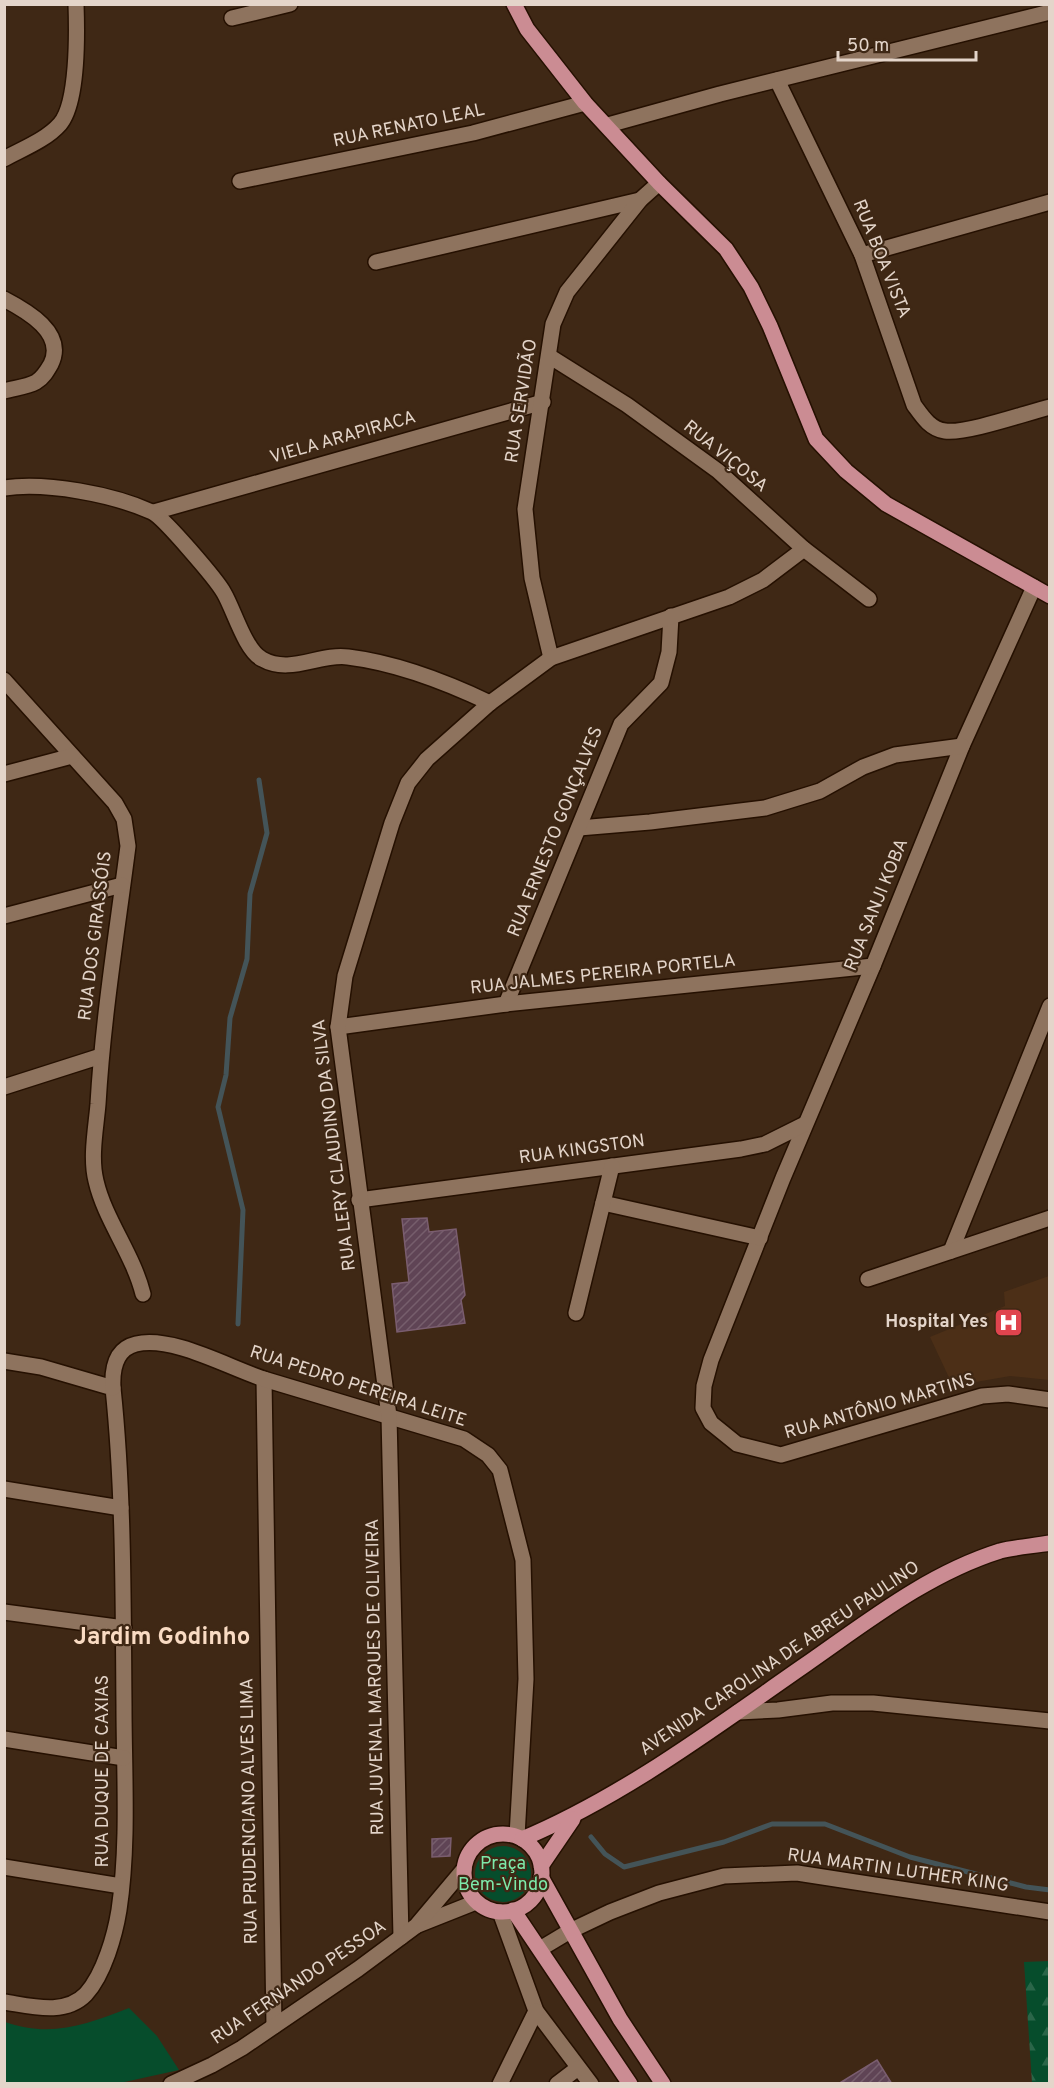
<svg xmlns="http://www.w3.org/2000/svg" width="1054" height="2088" font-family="Overpass,sans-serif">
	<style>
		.built { fill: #4c2f17 }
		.green { fill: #064d2c }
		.forest { fill: url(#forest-firs) }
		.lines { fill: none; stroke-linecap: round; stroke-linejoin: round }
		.stream { stroke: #445458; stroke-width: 5 }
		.building { fill: url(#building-hatch); stroke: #7a5d6f; stroke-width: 1.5 }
		.street-casing { stroke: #251001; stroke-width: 18 }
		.secondary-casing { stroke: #251001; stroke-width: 18 }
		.primary-casing { stroke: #251001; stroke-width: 18 }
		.street { stroke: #8e735e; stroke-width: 15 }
		.secondary { stroke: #8e735e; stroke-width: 15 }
		.primary { stroke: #cb8c93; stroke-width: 15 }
		.labels { text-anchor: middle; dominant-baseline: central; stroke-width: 4.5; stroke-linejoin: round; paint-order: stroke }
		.street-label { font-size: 18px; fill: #e4d5ca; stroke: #3f2815 }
		.poi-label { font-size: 18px; font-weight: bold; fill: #e4d5ca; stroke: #3f2815; text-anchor: end }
		.park-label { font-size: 18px; fill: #7de9aa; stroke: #3f2815 }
		.district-label { font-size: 24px; font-weight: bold; fill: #f9dbc3; stroke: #3f2815 }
	</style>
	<defs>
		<pattern id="forest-firs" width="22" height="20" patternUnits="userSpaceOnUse" patternTransform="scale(1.5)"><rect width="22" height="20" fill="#064d2c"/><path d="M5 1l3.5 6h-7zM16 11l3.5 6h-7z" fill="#2a6649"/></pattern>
		<pattern id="building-hatch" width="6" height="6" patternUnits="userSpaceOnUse" patternTransform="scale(1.5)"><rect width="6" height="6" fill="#5f4455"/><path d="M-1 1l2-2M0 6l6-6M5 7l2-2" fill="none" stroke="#765e6c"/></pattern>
	</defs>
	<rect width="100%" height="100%" fill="#3f2815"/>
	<!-- built -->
	<polygon class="built" points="1049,1276 1049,1380 1010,1376 953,1386 930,1337 1005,1306 1004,1292"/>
	<!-- green -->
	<g class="green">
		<circle cx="503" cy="1874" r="28"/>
		<path d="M129,2008L157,2036L179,2070L120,2083H5V2022C51,2038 85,2025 129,2008Z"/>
	</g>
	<!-- forest -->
	<polygon class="forest" points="1049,1961 1049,2083 1032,2083 1024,1962"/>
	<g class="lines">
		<!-- stream -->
		<g class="stream">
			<polyline points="238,1324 243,1210 218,1107 226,1075 230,1018 247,959 250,894 267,833 259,780"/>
			<polyline points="591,1837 605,1854 624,1867 724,1842 772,1824 825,1824 910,1857 1026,1887 1050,1890"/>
		</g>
	</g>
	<!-- building -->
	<g class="building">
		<polygon points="427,1218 429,1232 456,1229 465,1295 461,1300 465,1323 397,1332 392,1284 409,1282 402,1219"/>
		<polygon points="451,1838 450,1856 432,1857 432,1839"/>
		<polygon points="877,2060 892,2084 838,2084"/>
	</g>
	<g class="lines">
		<defs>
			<g id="street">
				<polyline points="232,18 290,4"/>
				<path d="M777,80L862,255L914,405C922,416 930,429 945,431C966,434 1026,413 1050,407"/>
				<polyline points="608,125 720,94 1050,12"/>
				<path d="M4,159C22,149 46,140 60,124C78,103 77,32 76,4"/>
				<polyline points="240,181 473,133 585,103"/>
				<polyline points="862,255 1050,202"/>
				<polyline points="376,262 640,200"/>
				<path d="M4,299C27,311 66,333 51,364C47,371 43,378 36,382C27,387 14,388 4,391"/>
				<polyline points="549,356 627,405 718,471 804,549 869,599"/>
				<path d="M4,488C47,482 112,494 152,512C163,517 217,580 224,593C234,610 245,650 262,659C290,675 320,653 348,657C397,663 446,682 490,703"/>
				<polyline points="154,512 543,402"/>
				<polyline points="1034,587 962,746 873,966 783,1178 711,1360 704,1386 703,1408 711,1423 737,1444 781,1455 982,1396 1008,1394 1050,1400"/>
				<polyline points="551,658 532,578 525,509 553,324 567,292 640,200 659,183"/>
				<path d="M4,680L115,803L124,819L128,846C117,932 103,1017 98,1104C96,1128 90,1157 96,1181C105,1220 133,1254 143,1294"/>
				<polyline points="4,774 72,756"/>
				<polyline points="579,828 650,822 765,808 820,791 863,767 895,755 962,746"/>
				<polyline points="4,916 122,885"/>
				<polyline points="506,1004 621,724 661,683 669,652 671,616"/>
				<polyline points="338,1027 506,1004 873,966"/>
				<polyline points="359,1200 741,1149 765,1144 805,1124"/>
				<polyline points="603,1203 760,1238"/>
				<polyline points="951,1251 1050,1006"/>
				<polyline points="868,1279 1050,1218"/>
				<polyline points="576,1313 612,1166"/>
				<path d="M4,1361L41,1367L113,1388C124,1494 123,1600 124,1706C124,1773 129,1843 119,1910C115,1935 104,1974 86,1994C65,2016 31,2006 4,2002"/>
				<polyline points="264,1379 274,2026"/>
				<path d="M113,1388C112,1370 115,1349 136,1344C173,1335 231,1369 267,1380C333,1400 399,1419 464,1439L488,1455L500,1470L523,1560L526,1679L517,1836"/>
				<polyline points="4,1489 121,1508"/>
				<polyline points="4,1612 124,1628"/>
				<polyline points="738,1712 778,1710 832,1703 873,1703 1050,1721"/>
				<polyline points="4,1739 124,1758"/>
				<polyline points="4,1867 121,1886"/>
				<polyline points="500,1912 536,2011 591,2084"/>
				<polyline points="401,1937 389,1416 338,1027 345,976 392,823 408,783 427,759 490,703 551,658 729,597 763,580 804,549"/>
				<polyline points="540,1949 570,1931 610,1912 659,1893 724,1876 797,1873 1050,1912"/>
				<polyline points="500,2084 536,2011"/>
				<polyline points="557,2084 578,2068"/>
			</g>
			<g id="secondary">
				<polyline points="4,1087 101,1056"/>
				<polyline points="418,1925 476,1902"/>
				<polyline points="171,2084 212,2065 242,2048 358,1969 416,1926 464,1869"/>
			</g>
			<g id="primary">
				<polyline points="514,4 527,29 585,103 659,183 726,249 751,287 770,326 816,439 846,471 886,504 1050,596"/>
				<circle cx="503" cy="1873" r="39"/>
				<path d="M522,1839C624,1796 714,1728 805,1665C867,1622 927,1574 1000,1551C1016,1547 1033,1546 1050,1543"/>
				<polyline points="541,1866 573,1819"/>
				<polyline points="541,1877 620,2019 663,2084"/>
				<polyline points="513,1910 630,2084"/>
			</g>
		</defs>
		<!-- street casing -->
		<use href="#street" class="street-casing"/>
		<!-- secondary casing -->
		<use href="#secondary" class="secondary-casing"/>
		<!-- primary casing -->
		<use href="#primary" class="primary-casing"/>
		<!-- street -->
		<use href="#street" class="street"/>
		<!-- secondary -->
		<use href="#secondary" class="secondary"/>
		<!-- primary -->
		<use href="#primary" class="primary"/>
	</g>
	<!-- icons -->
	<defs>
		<symbol id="hospital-square" viewBox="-11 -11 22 22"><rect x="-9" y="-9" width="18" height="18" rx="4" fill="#e0444e" stroke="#3f2815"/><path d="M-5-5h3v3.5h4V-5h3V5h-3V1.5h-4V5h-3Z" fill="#fff"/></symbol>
	</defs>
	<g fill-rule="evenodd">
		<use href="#hospital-square" x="992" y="1306" width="33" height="33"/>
	</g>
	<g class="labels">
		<!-- street labels -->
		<g class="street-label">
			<text transform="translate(409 126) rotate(-12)">RUA RENATO LEAL</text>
			<text transform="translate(881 259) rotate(68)">RUA BOA VISTA</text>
			<text transform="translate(522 401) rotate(-81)">RUA SERVIDÃO</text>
			<text transform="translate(343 438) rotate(-16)">VIELA ARAPIRACA</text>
			<text transform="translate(725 457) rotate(39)">RUA VIÇOSA</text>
			<text transform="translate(556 832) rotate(-68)">RUA ERNESTO GONÇALVES</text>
			<text transform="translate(877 905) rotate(-68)">RUA SANJI KOBA</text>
			<text transform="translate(96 936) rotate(-83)">RUA DOS GIRASSÓIS</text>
			<text transform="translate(603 975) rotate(-6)">RUA JALMES PEREIRA PORTELA</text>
			<text transform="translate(335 1145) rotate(-97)">RUA LERY CLAUDINO DA SILVA</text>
			<text transform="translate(582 1150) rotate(-8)">RUA KINGSTON</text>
			<text transform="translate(358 1387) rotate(18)">RUA PEDRO PEREIRA LEITE</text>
			<text transform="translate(880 1407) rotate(-16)">RUA ANTÔNIO MARTINS</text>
			<text transform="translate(780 1659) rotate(-34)">AVENIDA CAROLINA DE ABREU PAULINO</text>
			<text transform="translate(376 1677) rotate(-91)">RUA JUVENAL MARQUES DE OLIVEIRA</text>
			<text transform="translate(103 1771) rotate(-90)">RUA DUQUE DE CAXIAS</text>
			<text transform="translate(250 1811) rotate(-91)">RUA PRUDENCIANO ALVES LIMA</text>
			<text transform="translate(898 1871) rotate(8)">RUA MARTIN LUTHER KING</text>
			<text transform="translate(299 1983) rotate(-34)">RUA FERNANDO PESSOA</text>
		</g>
		<!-- poi labels -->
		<g class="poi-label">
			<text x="988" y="1322">Hospital Yes</text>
		</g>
		<!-- park labels -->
		<g class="park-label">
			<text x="503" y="1864">Praça<tspan x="503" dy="21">Bem-Vindo</tspan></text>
		</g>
		<!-- district labels -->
		<g class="district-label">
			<text x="162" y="1638">Jardim Godinho</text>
		</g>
	</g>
	<!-- border -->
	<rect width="1054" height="2088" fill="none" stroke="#e4d5ca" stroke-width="12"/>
	<!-- scale -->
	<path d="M838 51v9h138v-9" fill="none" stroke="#e4d5ca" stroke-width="3"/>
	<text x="847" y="51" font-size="18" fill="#e4d5ca" stroke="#3f2815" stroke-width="4.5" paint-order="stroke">50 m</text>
</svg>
